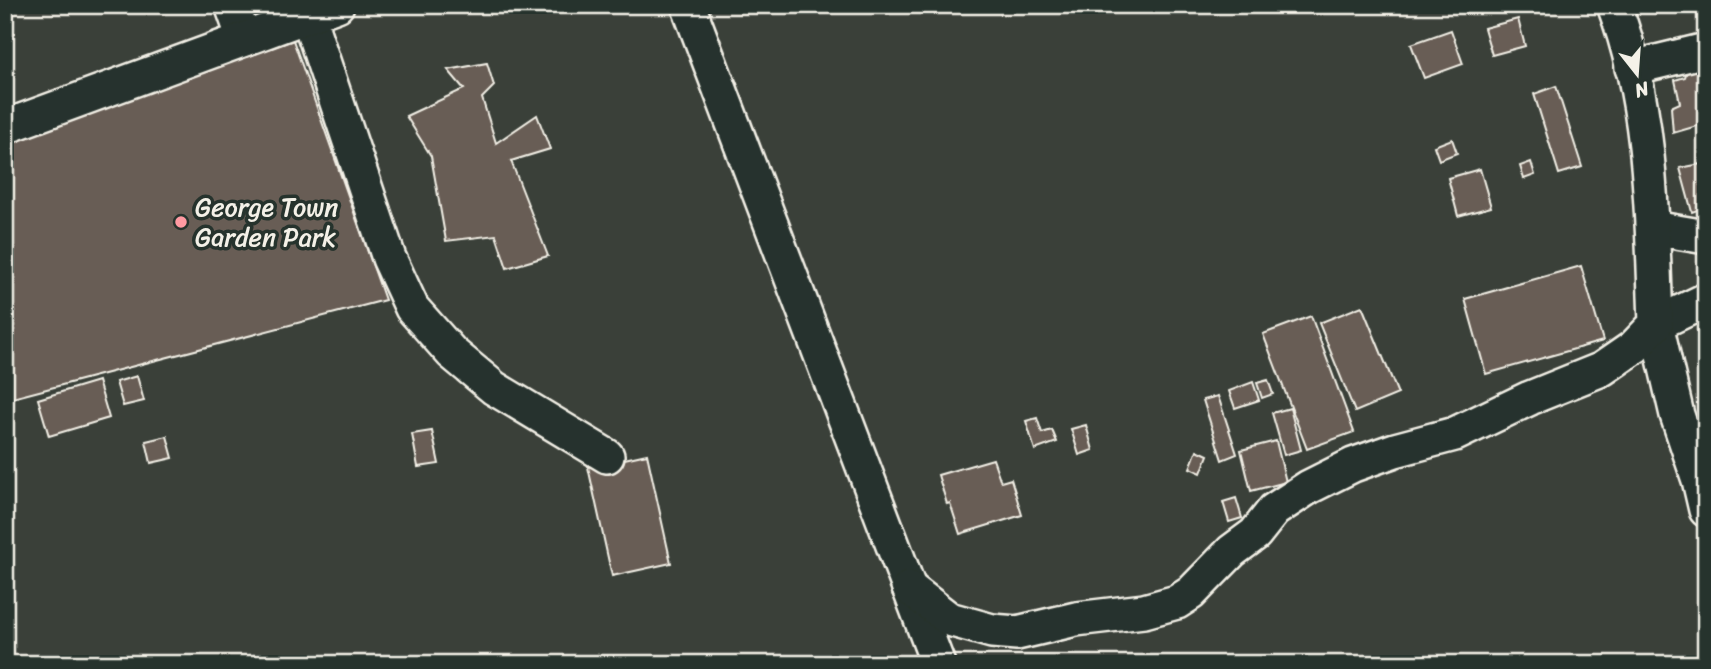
<svg xmlns="http://www.w3.org/2000/svg" width="1711" height="669" font-family="Sriracha,sans-serif">
	<style>
		.building { fill: #685d54; stroke: #f4f1e8; stroke-width: 2 }
		.lines { fill: none; stroke-linecap: round; stroke-linejoin: round }
		.minor-casing { stroke: #f4f1e8; stroke-width: 38 }
		.minor { stroke: #26332d; stroke-width: 33 }
		.poi-dot { fill: #ff9aa2; stroke: #26332d; stroke-width: 2.5 }
		.labels { text-anchor: middle; dominant-baseline: central; stroke-width: 7; stroke-linejoin: round; paint-order: stroke }
		.poi-label { font-size: 26px; fill: #f4f1e8; stroke: #26332d; text-anchor: start }
	</style>
	<rect width="100%" height="100%" fill="#3a4039"/>
	<filter id="ink" filterUnits="userSpaceOnUse"><feTurbulence type="fractalNoise" baseFrequency=".0143" numOctaves="2"/><feDisplacementMap in="SourceGraphic" scale="14" xChannelSelector="R" yChannelSelector="G"/><feConvolveMatrix kernelMatrix="1 2 1 2 8 2 1 2 1" color-interpolation-filters="sRGB"/></filter>
	<g filter="url(#ink)">
		<!-- building -->
		<g class="building">
			<polygon points="1518,19 1525,46 1492,55 1484,28"/>
			<polygon points="1451,30 1463,64 1424,78 1411,44"/>
			<polygon points="293,40 385,300 5,400 5,143"/>
			<polygon points="1706,58 1704,124 1673,133 1671,107 1680,103 1675,80 1685,77 1691,59"/>
			<polygon points="487,63 494,86 482,98 496,143 537,115 550,149 511,161 548,256 507,268 496,235 446,241 431,156 406,116 464,89 448,70"/>
			<polygon points="1556,86 1582,167 1559,174 1534,94"/>
			<polygon points="1452,139 1457,153 1439,160 1434,146"/>
			<polygon points="1531,162 1535,175 1524,179 1520,166"/>
			<polygon points="1706,163 1706,207 1692,212 1680,168"/>
			<polygon points="1480,169 1491,207 1458,216 1448,178"/>
			<polygon points="1581,266 1603,341 1486,374 1465,299"/>
			<polygon points="1362,306 1398,394 1355,412 1319,323"/>
			<polygon points="1311,316 1354,432 1307,449 1263,334"/>
			<polygon points="137,376 144,401 123,406 116,382"/>
			<polygon points="1268,380 1273,394 1262,398 1257,383"/>
			<polygon points="98,381 109,418 49,436 38,399"/>
			<polygon points="1253,382 1259,400 1235,408 1229,391"/>
			<polygon points="1218,396 1237,454 1222,460 1203,400"/>
			<polygon points="1290,408 1301,450 1284,455 1272,413"/>
			<polygon points="1037,418 1042,433 1052,430 1057,442 1035,450 1026,421"/>
			<polygon points="1086,425 1093,450 1079,455 1071,429"/>
			<polygon points="432,431 439,464 418,467 412,434"/>
			<polygon points="167,436 173,458 151,463 146,441"/>
			<polygon points="1276,441 1286,482 1251,491 1241,450"/>
			<polygon points="1197,450 1208,455 1201,473 1190,468"/>
			<polygon points="647,454 671,563 612,576 588,467"/>
			<polygon points="993,459 1001,482 1011,479 1022,515 960,534 950,503 947,504 938,475"/>
			<polygon points="1236,498 1242,518 1229,522 1223,502"/>
		</g>
		<g class="lines">
			<defs>
				<g id="minor">
					<polyline points="232,5 244,39"/>
					<polyline points="688,5 938,664"/>
					<polyline points="308,16 389,258 412,308 452,353 494,388 607,456"/>
					<polyline points="1632,68 1706,50"/>
					<polyline points="5,127 337,5"/>
					<polyline points="1653,228 1706,237"/>
					<polyline points="1706,300 1656,324 1677,415 1699,480 1706,510"/>
					<path d="M909,588L949,619L992,631L1017,633L1076,619L1144,611L1177,602L1191,593L1232,551L1255,534L1274,510L1309,487L1353,465L1395,450L1455,434L1530,398L1602,369L1634,347L1656,324C1652,217 1652,106 1614,5"/>
				</g>
			</defs>
			<!-- minor casing -->
			<use href="#minor" class="minor-casing"/>
			<!-- minor -->
			<use href="#minor" class="minor"/>
		</g>
	</g>
	<!-- markers -->
	<circle class="poi-dot" cx="181" cy="222" r="7"/>
	<g class="labels">
		<!-- poi labels -->
		<g class="poi-label">
			<text x="195" y="207">George Town<tspan x="195" dy="30">Garden Park</tspan></text>
		</g>
	</g>
	<!-- margin -->
	<rect width="1711" height="669" fill="none" stroke="#26332d" stroke-width="28"/>
	<rect x="14" y="14" width="1683" height="641" fill="none" stroke="#f4f1e8" stroke-width="2.5" filter="url(#ink)"/>
	<!-- north arrow -->
	<g transform="translate(1637 74) rotate(163)" stroke="#26332d" stroke-width="5" paint-order="stroke">
	<path d="M0-5L12 26L0 18L-12 26Z" fill="#f4f1e8"/>
	<text y="-10" font-size="19" font-weight="bold" text-anchor="middle" fill="#f4f1e8">N</text>
	</g>
</svg>
